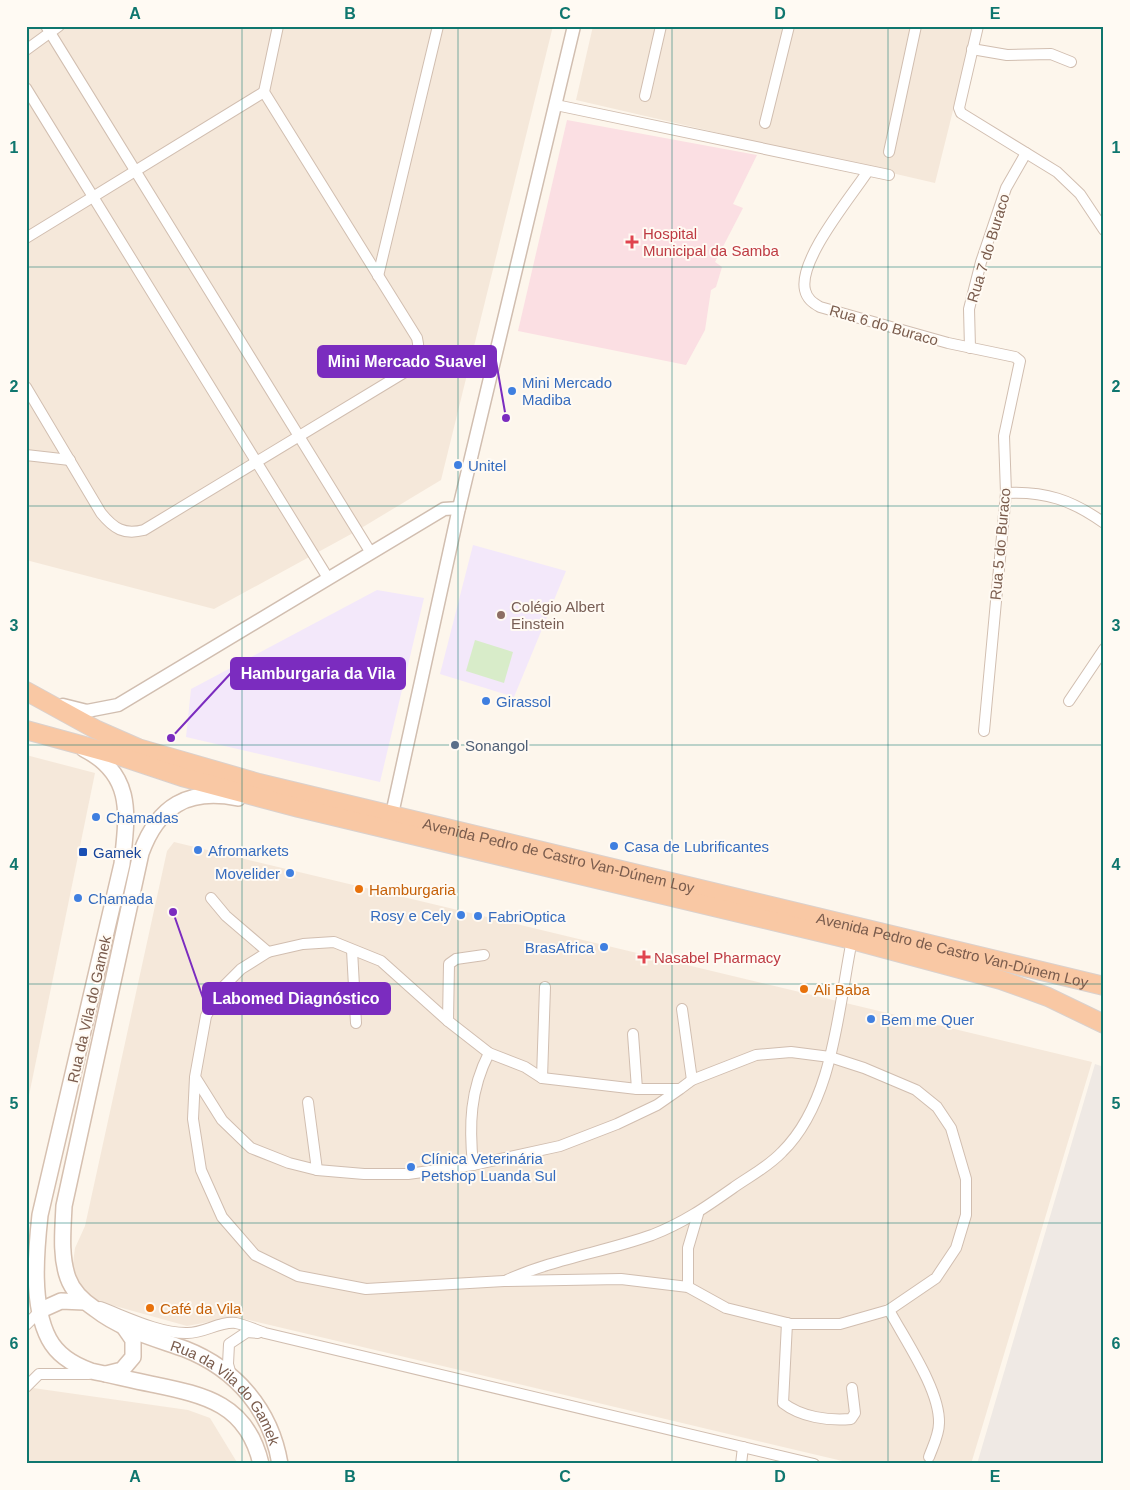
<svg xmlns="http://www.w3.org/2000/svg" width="1130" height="1490" font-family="Arial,sans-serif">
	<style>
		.residential { fill: #f5e8da }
		.industrial { fill: #efe9e4 }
		.education { fill: #f3e8fa }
		.medical { fill: #fbdfe3 }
		.grass { fill: #d8ecc9 }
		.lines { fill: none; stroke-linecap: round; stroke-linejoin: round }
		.minor-casing { stroke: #d1beb0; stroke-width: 12 }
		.tertiary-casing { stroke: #d1beb0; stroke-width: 15 }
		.secondary-casing { stroke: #d6c0b0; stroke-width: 18 }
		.trunk-casing { stroke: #dad1cd; stroke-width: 20 }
		.minor { stroke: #fff; stroke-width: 10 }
		.tertiary { stroke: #fff; stroke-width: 12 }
		.secondary { stroke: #fff; stroke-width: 15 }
		.trunk { stroke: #f9c8a4; stroke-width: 18 }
		.grid { fill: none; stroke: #0f766e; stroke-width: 1; stroke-opacity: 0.55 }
		.health-dot { fill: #e0444e; stroke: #fffaf3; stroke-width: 2 }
		.shop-dot { fill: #3f7fe0; stroke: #fffaf3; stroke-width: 2 }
		.education-dot { fill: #8d6e63; stroke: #fffaf3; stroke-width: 2 }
		.service-dot { fill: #5c6f8a; stroke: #fffaf3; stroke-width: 2 }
		.transit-dot { fill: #1a4fb4; stroke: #fffaf3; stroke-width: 2 }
		.food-dot { fill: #e8710a; stroke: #fffaf3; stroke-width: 2 }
		.labels { text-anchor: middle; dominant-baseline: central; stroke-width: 4; stroke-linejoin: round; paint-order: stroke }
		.health-label { font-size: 15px; fill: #be3a42; stroke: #fffaf3; text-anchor: start }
		.street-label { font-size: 15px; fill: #7a5c4d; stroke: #fffaf3 }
		.shop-label { font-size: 15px; fill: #366cbe; stroke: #fffaf3; text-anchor: start }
		.education-label { font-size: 15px; fill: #785e54; stroke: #fffaf3; text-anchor: start }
		.service-label { font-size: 15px; fill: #4e5e75; stroke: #fffaf3; text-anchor: start }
		.transit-label { font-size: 15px; fill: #164399; stroke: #fffaf3; text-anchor: start }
		.food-label { font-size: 15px; fill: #c56008; stroke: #fffaf3; text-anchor: start }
		.leader { fill: none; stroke: #7b2cbf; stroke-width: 2 }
		.callout-dot { fill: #7b2cbf; stroke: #fffaf3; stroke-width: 2 }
		.callout { fill: #7b2cbf; stroke: #7b2cbf; stroke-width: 2 }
		.callout-label { font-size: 16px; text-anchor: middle; font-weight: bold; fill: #fff }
		.neatline { fill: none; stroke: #0f766e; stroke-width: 2 }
		.grid-label { font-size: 16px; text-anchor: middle; font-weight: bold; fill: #0f766e }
	</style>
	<rect width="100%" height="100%" fill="#fdf6ec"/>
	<!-- residential -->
	<g class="residential">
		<polygon points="26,26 553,26 441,480 353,533 214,609 26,560"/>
		<polygon points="593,26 974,26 935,183 576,100"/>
		<polygon points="26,755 95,773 26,1110"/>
		<polygon points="174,842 1092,1062 971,1464 855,1464 236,1317 187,1326 97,1301 82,1290 72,1271 75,1248 85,1226 167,851"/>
		<polygon points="26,1387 188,1410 210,1418 238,1464 26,1464"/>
	</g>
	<!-- industrial -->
	<polygon class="industrial" points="1095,1064 1104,1067 1104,1464 977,1464"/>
	<!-- education -->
	<g class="education">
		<polygon points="473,545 566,571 514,697 440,674"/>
		<polygon points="377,590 424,598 380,782 186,737 191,689"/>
	</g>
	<!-- medical -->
	<polygon class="medical" points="567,120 757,155 733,204 743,208 715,262 722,267 716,287 711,290 705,330 686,365 518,331"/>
	<!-- grass -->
	<polygon class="grass" points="475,640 513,652 504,683 466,671"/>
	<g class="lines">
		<defs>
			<g id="minor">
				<polyline points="46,26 371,553"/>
				<polyline points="978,26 959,108 961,113 1057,172 1080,194 1104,230"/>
				<polyline points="972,49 1007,55 1051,54 1071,62"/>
				<polyline points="26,50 59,26"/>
				<polyline points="26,88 328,578"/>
				<polyline points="645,96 661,26"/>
				<polyline points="556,105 889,175"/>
				<polyline points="765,123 789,26"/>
				<polyline points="889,152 916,26"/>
				<path d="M868,171C851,197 798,260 805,290C807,299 813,303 820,307L948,343L1015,357L1020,361L1004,436L1006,493L984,731"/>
				<polyline points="26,238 264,92"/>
				<polyline points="378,276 438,26"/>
				<polyline points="970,348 969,309 981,262 1006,188 1026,153"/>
				<path d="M26,387L101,513C114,529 124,535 144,530L410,369C418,358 420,351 417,338L264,92L278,26"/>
				<polyline points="26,455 70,460"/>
				<path d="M1006,493C1045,491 1072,500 1104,523"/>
				<polyline points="1069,701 1104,649"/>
				<polyline points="211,898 226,916 268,952"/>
				<polyline points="352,950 356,1023"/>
				<polyline points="682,1009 692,1080"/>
				<polyline points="448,1021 449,964 456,959 484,955"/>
				<polyline points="633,1034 637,1089"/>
				<polyline points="195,1077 222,1120 251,1148 289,1163 317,1170 364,1174 408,1174 473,1165 560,1146 617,1124 657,1105 680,1089 692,1080 756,1055 791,1052 830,1057 864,1068 916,1090 937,1107 951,1128 966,1179 966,1215 956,1248 936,1278 889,1310 840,1324 791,1324 726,1308 688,1287 621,1279 504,1281 366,1289 298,1276 255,1255 222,1217 201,1170 193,1119 195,1077 206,1016 223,987 241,969 268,952 303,944 334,942 381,961 448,1021 489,1053 525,1067 542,1078 637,1089 680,1089"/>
				<polyline points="542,1078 545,987"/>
				<polyline points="308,1102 317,1170"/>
				<path d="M473,1165C469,1125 470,1090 489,1053"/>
				<path d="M507,1280C554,1259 604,1252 652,1235C683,1223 706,1207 733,1188C750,1176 768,1167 782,1152C834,1101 838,1008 852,940"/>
				<polyline points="688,1287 688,1248 698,1214"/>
				<path d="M100,1307C127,1317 158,1333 186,1333C203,1334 219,1321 236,1323C245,1325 256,1330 265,1333L814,1464"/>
				<path d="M889,1310C905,1340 940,1390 939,1423C939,1435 933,1446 929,1457"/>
				<path d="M787,1323L783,1403C801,1417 828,1421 851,1419L855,1413L852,1388"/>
				<polyline points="26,1325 41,1310"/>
				<polyline points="231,1375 228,1364 229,1344 247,1332 258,1333"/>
				<polyline points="26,1387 39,1374 89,1374"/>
				<polyline points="741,1464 743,1447"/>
			</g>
			<g id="tertiary">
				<polyline points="63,705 87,711 118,705 444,509 459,508"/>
				<polyline points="392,814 459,508 574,26"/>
			</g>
			<g id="secondary">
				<path d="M84,749C135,775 127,816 122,864L40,1215C36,1252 31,1305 49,1339C58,1356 74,1365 91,1371C111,1375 131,1380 151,1384C204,1395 247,1403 261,1464"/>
				<path id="s1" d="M238,798C188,788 158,806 141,853L64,1206C63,1229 60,1256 68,1278C73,1292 83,1301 95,1309C122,1330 154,1338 185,1349C236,1369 271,1410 280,1464"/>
				<polyline points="41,1310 61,1301 84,1302"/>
				<polyline points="106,1374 122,1370 133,1357 133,1340 124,1327"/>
			</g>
			<g id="trunk">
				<path id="s2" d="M26,691L97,730L138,748L259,783L1104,986"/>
				<polyline points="26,730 110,753 182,777 299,808 852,940 1001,980 1048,997 1104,1024"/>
			</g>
		</defs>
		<!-- minor casing -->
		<use href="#minor" class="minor-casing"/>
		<!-- tertiary casing -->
		<use href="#tertiary" class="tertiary-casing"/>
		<!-- secondary casing -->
		<use href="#secondary" class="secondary-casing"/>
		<!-- trunk casing -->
		<use href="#trunk" class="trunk-casing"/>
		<!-- minor -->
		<use href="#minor" class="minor"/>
		<!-- tertiary -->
		<use href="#tertiary" class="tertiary"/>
		<!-- secondary -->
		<use href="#secondary" class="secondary"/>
		<!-- trunk -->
		<use href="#trunk" class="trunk"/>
	</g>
	<!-- grid -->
	<path class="grid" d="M242,26V1464M458,26V1464M672,26V1464M888,26V1464M26,267H1104M26,506H1104M26,745H1104M26,984H1104M26,1223H1104"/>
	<!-- markers -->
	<g class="health-dot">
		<path d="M629.5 234.5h5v5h5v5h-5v5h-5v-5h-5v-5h5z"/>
		<path d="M641.5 949.5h5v5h5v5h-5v5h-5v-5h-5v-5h5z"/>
	</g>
	<g class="shop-dot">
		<circle cx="512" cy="391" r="5"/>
		<circle cx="458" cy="465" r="5"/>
		<circle cx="486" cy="701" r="5"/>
		<circle cx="96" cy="817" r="5"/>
		<circle cx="614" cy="846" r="5"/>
		<circle cx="198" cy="850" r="5"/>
		<circle cx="290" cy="873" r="5"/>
		<circle cx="78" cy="898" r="5"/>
		<circle cx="461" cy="915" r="5"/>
		<circle cx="478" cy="916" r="5"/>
		<circle cx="604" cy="947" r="5"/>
		<circle cx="871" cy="1019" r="5"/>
		<circle cx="411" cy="1167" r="5"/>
	</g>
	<circle class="education-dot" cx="501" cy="615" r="5"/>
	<circle class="service-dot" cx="455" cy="745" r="5"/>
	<rect class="transit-dot" x="78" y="847" width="10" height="10" rx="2.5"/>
	<g class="food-dot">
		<circle cx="359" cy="889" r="5"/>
		<circle cx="804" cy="989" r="5"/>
		<circle cx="150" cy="1308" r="5"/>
	</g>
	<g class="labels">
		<!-- health labels -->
		<g class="health-label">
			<text x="643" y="233">Hospital<tspan x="643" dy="17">Municipal da Samba</tspan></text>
			<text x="654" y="957">Nasabel Pharmacy</text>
		</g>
		<!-- street labels -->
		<g class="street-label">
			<text transform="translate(988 248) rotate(-73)">Rua 7 do Buraco</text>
			<text transform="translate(884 325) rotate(16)">Rua 6 do Buraco</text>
			<text transform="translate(1000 544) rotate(-85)">Rua 5 do Buraco</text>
			<text stroke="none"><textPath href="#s2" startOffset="560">Avenida Pedro de Castro Van-Dúnem Loy</textPath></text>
			<text stroke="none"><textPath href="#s2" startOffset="965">Avenida Pedro de Castro Van-Dúnem Loy</textPath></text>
			<text transform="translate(89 1009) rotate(-77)">Rua da Vila do Gamek</text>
			<text stroke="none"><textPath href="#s1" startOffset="760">Rua da Vila do Gamek</textPath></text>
		</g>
		<!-- shop labels -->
		<g class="shop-label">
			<text x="522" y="382">Mini Mercado<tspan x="522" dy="17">Madiba</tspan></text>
			<text x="468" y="465">Unitel</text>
			<text x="496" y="701">Girassol</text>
			<text x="106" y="817">Chamadas</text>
			<text x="624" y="846">Casa de Lubrificantes</text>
			<text x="208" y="850">Afromarkets</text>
			<text x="280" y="873" text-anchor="end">Movelider</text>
			<text x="88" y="898">Chamada</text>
			<text x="451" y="915" text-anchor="end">Rosy e Cely</text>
			<text x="488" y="916">FabriOptica</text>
			<text x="594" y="947" text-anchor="end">BrasAfrica</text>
			<text x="881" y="1019">Bem me Quer</text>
			<text x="421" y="1158">Clínica Veterinária<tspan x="421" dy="17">Petshop Luanda Sul</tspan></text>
		</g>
		<!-- education labels -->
		<g class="education-label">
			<text x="511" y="606">Colégio Albert<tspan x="511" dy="17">Einstein</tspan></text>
		</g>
		<!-- service labels -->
		<g class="service-label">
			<text x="465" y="745">Sonangol</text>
		</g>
		<!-- transit labels -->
		<g class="transit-label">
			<text x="93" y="852">Gamek</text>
		</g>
		<!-- food labels -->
		<g class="food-label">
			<text x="369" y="889">Hamburgaria</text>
			<text x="814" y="989">Ali Baba</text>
			<text x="160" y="1308">Café da Vila</text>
		</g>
	</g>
	<!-- callouts -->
	<path class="leader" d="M506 418L496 361M171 738L231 673M173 912L203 998"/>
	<g class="callout-dot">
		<circle cx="506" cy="418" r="5"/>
		<circle cx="171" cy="738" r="5"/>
		<circle cx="173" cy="912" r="5"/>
	</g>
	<g class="callout">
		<rect x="318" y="346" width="178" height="31" rx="5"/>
		<rect x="231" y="658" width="174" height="31" rx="5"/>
		<rect x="203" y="983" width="187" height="31" rx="5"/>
	</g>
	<g class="callout-label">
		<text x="407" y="367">Mini Mercado Suavel</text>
		<text x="318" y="679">Hamburgaria da Vila</text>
		<text x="296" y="1004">Labomed Diagnóstico</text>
	</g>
	<!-- border -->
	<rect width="1130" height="1490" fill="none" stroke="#fffaf3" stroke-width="55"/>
	<rect x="28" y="28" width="1074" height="1434" class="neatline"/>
	<g class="grid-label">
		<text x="135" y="19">A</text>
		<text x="350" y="19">B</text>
		<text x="565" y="19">C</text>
		<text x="780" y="19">D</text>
		<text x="995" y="19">E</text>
		<text x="14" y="153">1</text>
		<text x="1116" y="153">1</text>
		<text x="14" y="392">2</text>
		<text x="1116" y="392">2</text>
		<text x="14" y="631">3</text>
		<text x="1116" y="631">3</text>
		<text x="14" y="870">4</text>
		<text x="1116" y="870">4</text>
		<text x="14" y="1109">5</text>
		<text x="1116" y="1109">5</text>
		<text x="14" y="1349">6</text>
		<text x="1116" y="1349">6</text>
		<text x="135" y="1482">A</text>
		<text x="350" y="1482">B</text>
		<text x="565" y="1482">C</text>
		<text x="780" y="1482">D</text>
		<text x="995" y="1482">E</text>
	</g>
</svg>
